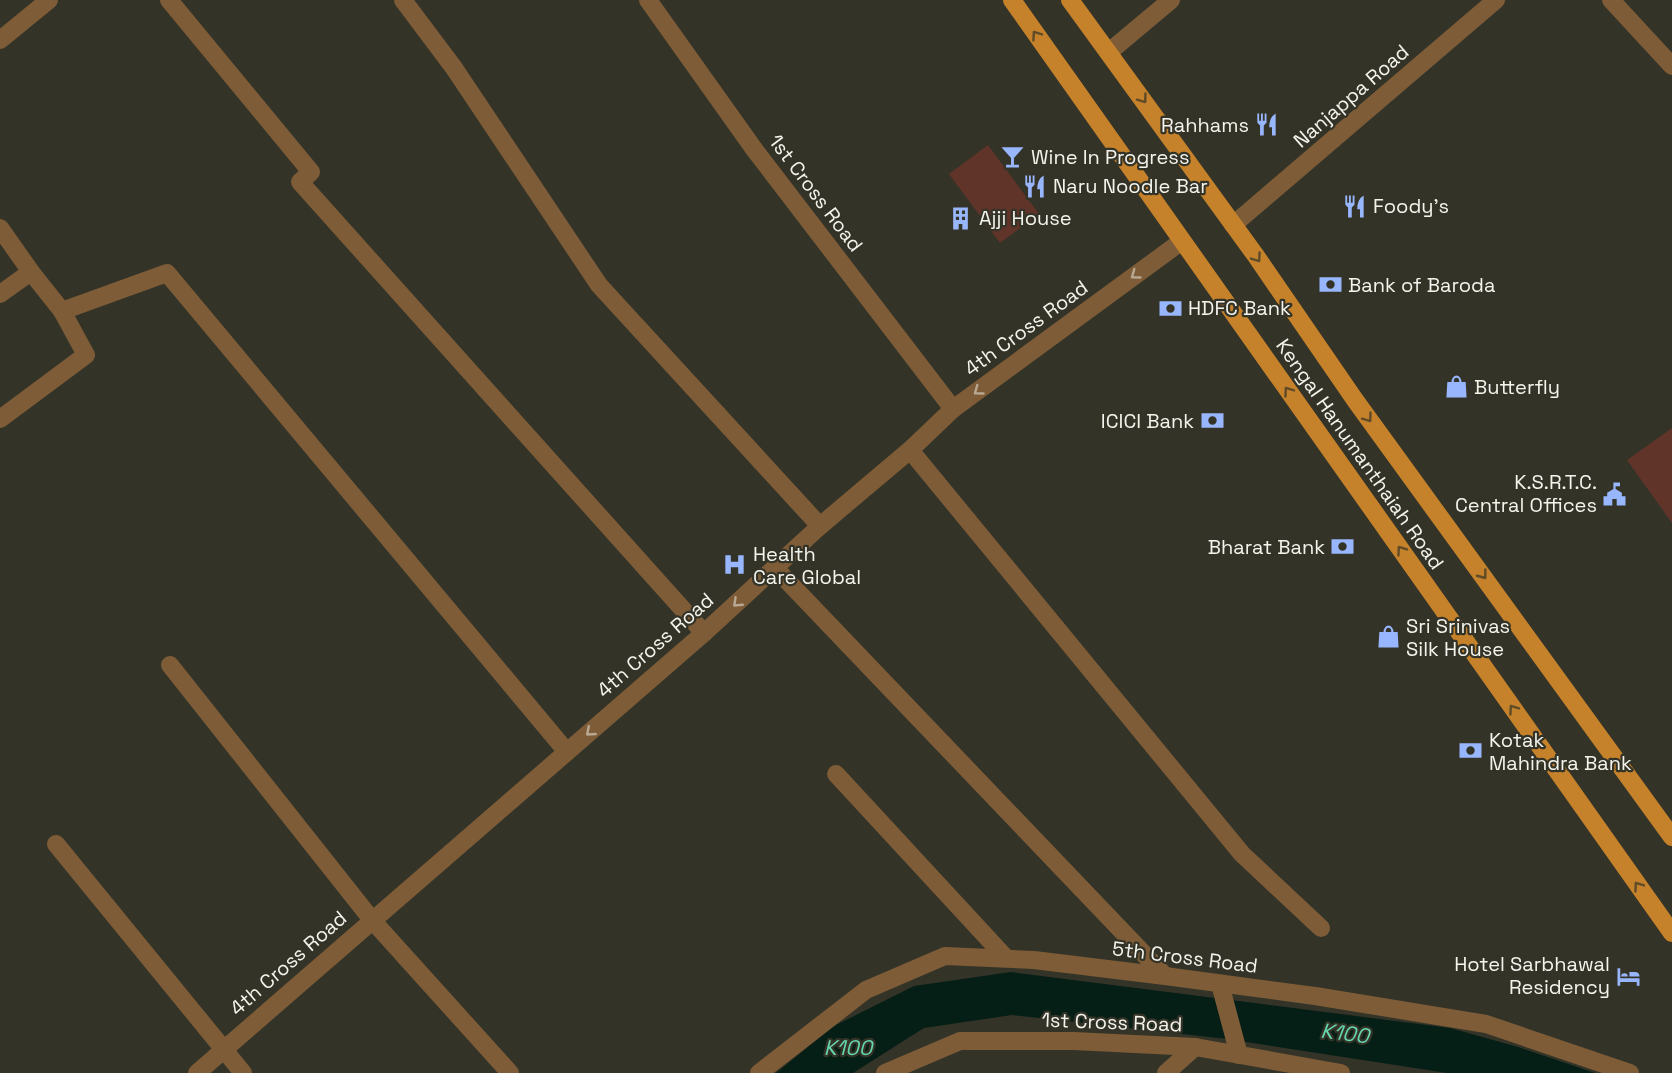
<svg xmlns="http://www.w3.org/2000/svg" width="1672" height="1073" font-family="'Space Grotesk',sans-serif">
	<style>
		.green { fill: #603428 }
		.water { fill: #061f16 }
		.lines { fill: none; stroke-linecap: round; stroke-linejoin: round }
		.street { stroke: #7d5c37; stroke-width: 18 }
		.primary { stroke: #c5822b; stroke-width: 18 }
		.oneway { stroke: #604b29 }
		.oneway2 { stroke: #b8a892 }
		.labels { text-anchor: middle; dominant-baseline: central; stroke-width: 4.5; stroke-linejoin: round; paint-order: stroke }
		.street-label { font-size: 20px; fill: #f4f4ed; stroke: #343328 }
		.poi-label { font-size: 20px; fill: #f4f4ed; stroke: #343328; text-anchor: start }
		.water-label { font-size: 21px; font-style: italic; fill: #66d8b0; stroke: #343328 }
	</style>
	<rect width="100%" height="100%" fill="#343328"/>
	<!-- green -->
	<g class="green">
		<polygon points="988,145 1039,214 1000,243 949,174"/>
		<polygon points="1672,428 1672,523 1627,460"/>
	</g>
	<!-- water -->
	<polygon class="water" points="1011,972 1450,1028 1518,1047 1595,1073 1447,1073 1227,1039 1012,1015 924,1028 853,1073 776,1073 834,1026 914,986"/>
	<g class="lines">
		<!-- street -->
		<g class="street">
			<polyline points="169,0 311,172 300,182 704,633"/>
			<polyline points="403,0 454,68 599,285 820,526"/>
			<polyline points="648,0 754,149 953,409"/>
			<polyline points="1611,0 1672,66"/>
			<polyline points="0,40 49,0"/>
			<polyline points="1109,52 1171,0"/>
			<polyline points="1233,225 1496,0"/>
			<polyline points="0,228 31,272 62,311 167,273 567,752"/>
			<polyline points="0,294 31,272"/>
			<polyline points="0,419 86,355 62,311"/>
			<polyline points="910,450 1242,854 1321,928"/>
			<polyline points="775,568 1165,976"/>
			<polyline points="170,665 372,920 510,1073"/>
			<polyline points="836,774 1006,958"/>
			<polyline points="56,844 243,1073"/>
			<polyline points="1220,984 1239,1055"/>
			<polyline points="197,1073 704,633 820,526 910,450 953,409 1182,241"/>
			<polyline points="759,1073 866,990 945,956 1034,960 1165,976 1315,996 1486,1024 1630,1073"/>
			<polyline points="885,1073 960,1041 1074,1041 1195,1047 1341,1073"/>
			<polyline points="1166,1073 1195,1047"/>
		</g>
		<!-- primary -->
		<g class="primary">
			<polyline points="1012,0 1672,933"/>
			<polyline points="1070,0 1256,256 1355,400 1672,837"/>
		</g>
	</g>
	<!-- one-way arrows -->
	<defs><path id="oneway-chevron" d="M-2-3.5L2.5 0L-2 3.5" fill="none" stroke-width="1.6" stroke-linecap="round" stroke-linejoin="round" transform="scale(1.5)"/></defs>
	<g class="oneway">
		<use href="#oneway-chevron" transform="translate(1036 35) rotate(-125)"/>
		<use href="#oneway-chevron" transform="translate(1143 99) rotate(54)"/>
		<use href="#oneway-chevron" transform="translate(1257 258) rotate(55)"/>
		<use href="#oneway-chevron" transform="translate(1288 391) rotate(-125)"/>
		<use href="#oneway-chevron" transform="translate(1368 418) rotate(54)"/>
		<use href="#oneway-chevron" transform="translate(1401 550) rotate(-125)"/>
		<use href="#oneway-chevron" transform="translate(1483 575) rotate(53)"/>
		<use href="#oneway-chevron" transform="translate(1513 709) rotate(-125)"/>
		<use href="#oneway-chevron" transform="translate(1638 886) rotate(-125)"/>
	</g>
	<g class="oneway2">
		<use href="#oneway-chevron" transform="translate(1135 275) rotate(144)"/>
		<use href="#oneway-chevron" transform="translate(978 391) rotate(144)"/>
		<use href="#oneway-chevron" transform="translate(737 603) rotate(137)"/>
		<use href="#oneway-chevron" transform="translate(590 732) rotate(139)"/>
	</g>
	<!-- icons -->
	<defs>
		<symbol id="restaurant-bare" viewBox="-9 -9 18 18"><path d="M-5-6h1v4h1v-4h1v4h1v-4h1v5L-1.5 .5V6h-2V.5L-5-1ZM5-6V6H3V1.5H1.5Q1.5-4 5-6Z" fill="#98b6fd" stroke="#343328" stroke-width="2.5" paint-order="stroke"/></symbol>
		<symbol id="bar-bare" viewBox="-9 -9 18 18"><path d="M-6-5H6L.8 .8V4.5H3.5V6h-7V4.5H-.8V.8Z" fill="#98b6fd" stroke="#343328" stroke-width="2.5" paint-order="stroke"/></symbol>
		<symbol id="building-bare" viewBox="-9 -9 18 18"><path d="M-4-6H4V6H1V3H-1V6H-4ZM-2.5-4.3h1.7v1.8h-1.7ZM.8-4.3h1.7v1.8H.8ZM-2.5-1h1.7V.8h-1.7ZM.8-1h1.7V.8H.8Z" fill="#98b6fd" stroke="#343328" stroke-width="2.5" paint-order="stroke"/></symbol>
		<symbol id="bank-bare" viewBox="-9 -9 18 18"><path d="M-6-4H6V4H-6ZM0-2.3a2.3 2.3 0 1 0 0 4.6a2.3 2.3 0 1 0 0-4.6Z" fill="#98b6fd" stroke="#343328" stroke-width="2.5" paint-order="stroke"/></symbol>
		<symbol id="shop-bare" viewBox="-9 -9 18 18"><path d="M-5-2.5h2.3a2.7 3.5 0 0 1 5.4 0H5L5.5 6h-11ZM-1.5-2.5h3a1.5 2.3 0 0 0-3 0Z" fill="#98b6fd" stroke="#343328" stroke-width="2.5" paint-order="stroke"/></symbol>
		<symbol id="civic-bare" viewBox="-9 -9 18 18"><path d="M-.6-6.5H3V-4.5H.6V-3L4-1V1h2V6H-6V1h2V-1L-.6-3ZM-1.2 2.5V6h2.4V2.5Z" fill="#98b6fd" stroke="#343328" stroke-width="2.5" paint-order="stroke"/></symbol>
		<symbol id="hospital-bare" viewBox="-9 -9 18 18"><path d="M-5-5h3v3.5h4V-5h3V5h-3V1.5h-4V5h-3Z" fill="#98b6fd" stroke="#343328" stroke-width="2.5" paint-order="stroke"/></symbol>
		<symbol id="hotel-bare" viewBox="-9 -9 18 18"><path d="M-6-4.5h1.5V1H6V5H4.5V3h-9V5H-6ZM-4 0a1.8 1.8 0 1 1 3.6 0ZM.5 0V-2.5h3Q6-2.5 6 0Z" fill="#98b6fd" stroke="#343328" stroke-width="2.5" paint-order="stroke"/></symbol>
	</defs>
	<g fill-rule="evenodd">
		<use href="#restaurant-bare" x="1250" y="108" width="33" height="33"/>
		<use href="#bar-bare" x="996" y="140" width="33" height="33"/>
		<use href="#restaurant-bare" x="1018" y="170" width="33" height="33"/>
		<use href="#restaurant-bare" x="1338" y="190" width="33" height="33"/>
		<use href="#building-bare" x="944" y="202" width="33" height="33"/>
		<use href="#bank-bare" x="1314" y="268" width="33" height="33"/>
		<use href="#bank-bare" x="1154" y="292" width="33" height="33"/>
		<use href="#shop-bare" x="1440" y="370" width="33" height="33"/>
		<use href="#bank-bare" x="1196" y="404" width="33" height="33"/>
		<use href="#civic-bare" x="1598" y="478" width="33" height="33"/>
		<use href="#bank-bare" x="1326" y="530" width="33" height="33"/>
		<use href="#hospital-bare" x="718" y="548" width="33" height="33"/>
		<use href="#shop-bare" x="1372" y="620" width="33" height="33"/>
		<use href="#bank-bare" x="1454" y="734" width="33" height="33"/>
		<use href="#hotel-bare" x="1612" y="960" width="33" height="33"/>
	</g>
	<g class="labels">
		<!-- street labels -->
		<g class="street-label">
			<text transform="translate(1351 96) rotate(-41)">Nanjappa Road</text>
			<text transform="translate(816 193) rotate(53)">1st Cross Road</text>
			<text transform="translate(1026 328) rotate(-36)">4th Cross Road</text>
			<text transform="translate(1360 454) rotate(55)">Kengal Hanumanthaiah Road</text>
			<text transform="translate(655 645) rotate(-41)">4th Cross Road</text>
			<text transform="translate(1185 957) rotate(7)">5th Cross Road</text>
			<text transform="translate(288 963) rotate(-41)">4th Cross Road</text>
			<text transform="translate(1112 1022) rotate(2)">1st Cross Road</text>
		</g>
		<!-- poi labels -->
		<g class="poi-label">
			<text x="1249" y="125" text-anchor="end">Rahhams</text>
			<text x="1031" y="157">Wine In Progress</text>
			<text x="1053" y="186">Naru Noodle Bar</text>
			<text x="1373" y="206">Foody's</text>
			<text x="979" y="218">Ajji House</text>
			<text x="1348" y="285">Bank of Baroda</text>
			<text x="1188" y="308">HDFC Bank</text>
			<text x="1474" y="387">Butterfly</text>
			<text x="1194" y="421" text-anchor="end">ICICI Bank</text>
			<text x="1597" y="482" text-anchor="end">K.S.R.T.C.<tspan x="1597" dy="23">Central Offices</tspan></text>
			<text x="1325" y="547" text-anchor="end">Bharat Bank</text>
			<text x="753" y="554">Health<tspan x="753" dy="23">Care Global</tspan></text>
			<text x="1406" y="626">Sri Srinivas<tspan x="1406" dy="23">Silk House</tspan></text>
			<text x="1489" y="740">Kotak<tspan x="1489" dy="23">Mahindra Bank</tspan></text>
			<text x="1610" y="964" text-anchor="end">Hotel Sarbhawal<tspan x="1610" dy="23">Residency</tspan></text>
		</g>
		<!-- water labels -->
		<g class="water-label">
			<text transform="translate(1345 1033) rotate(7)">K100</text>
			<text x="848" y="1047">K100</text>
		</g>
	</g>
</svg>
